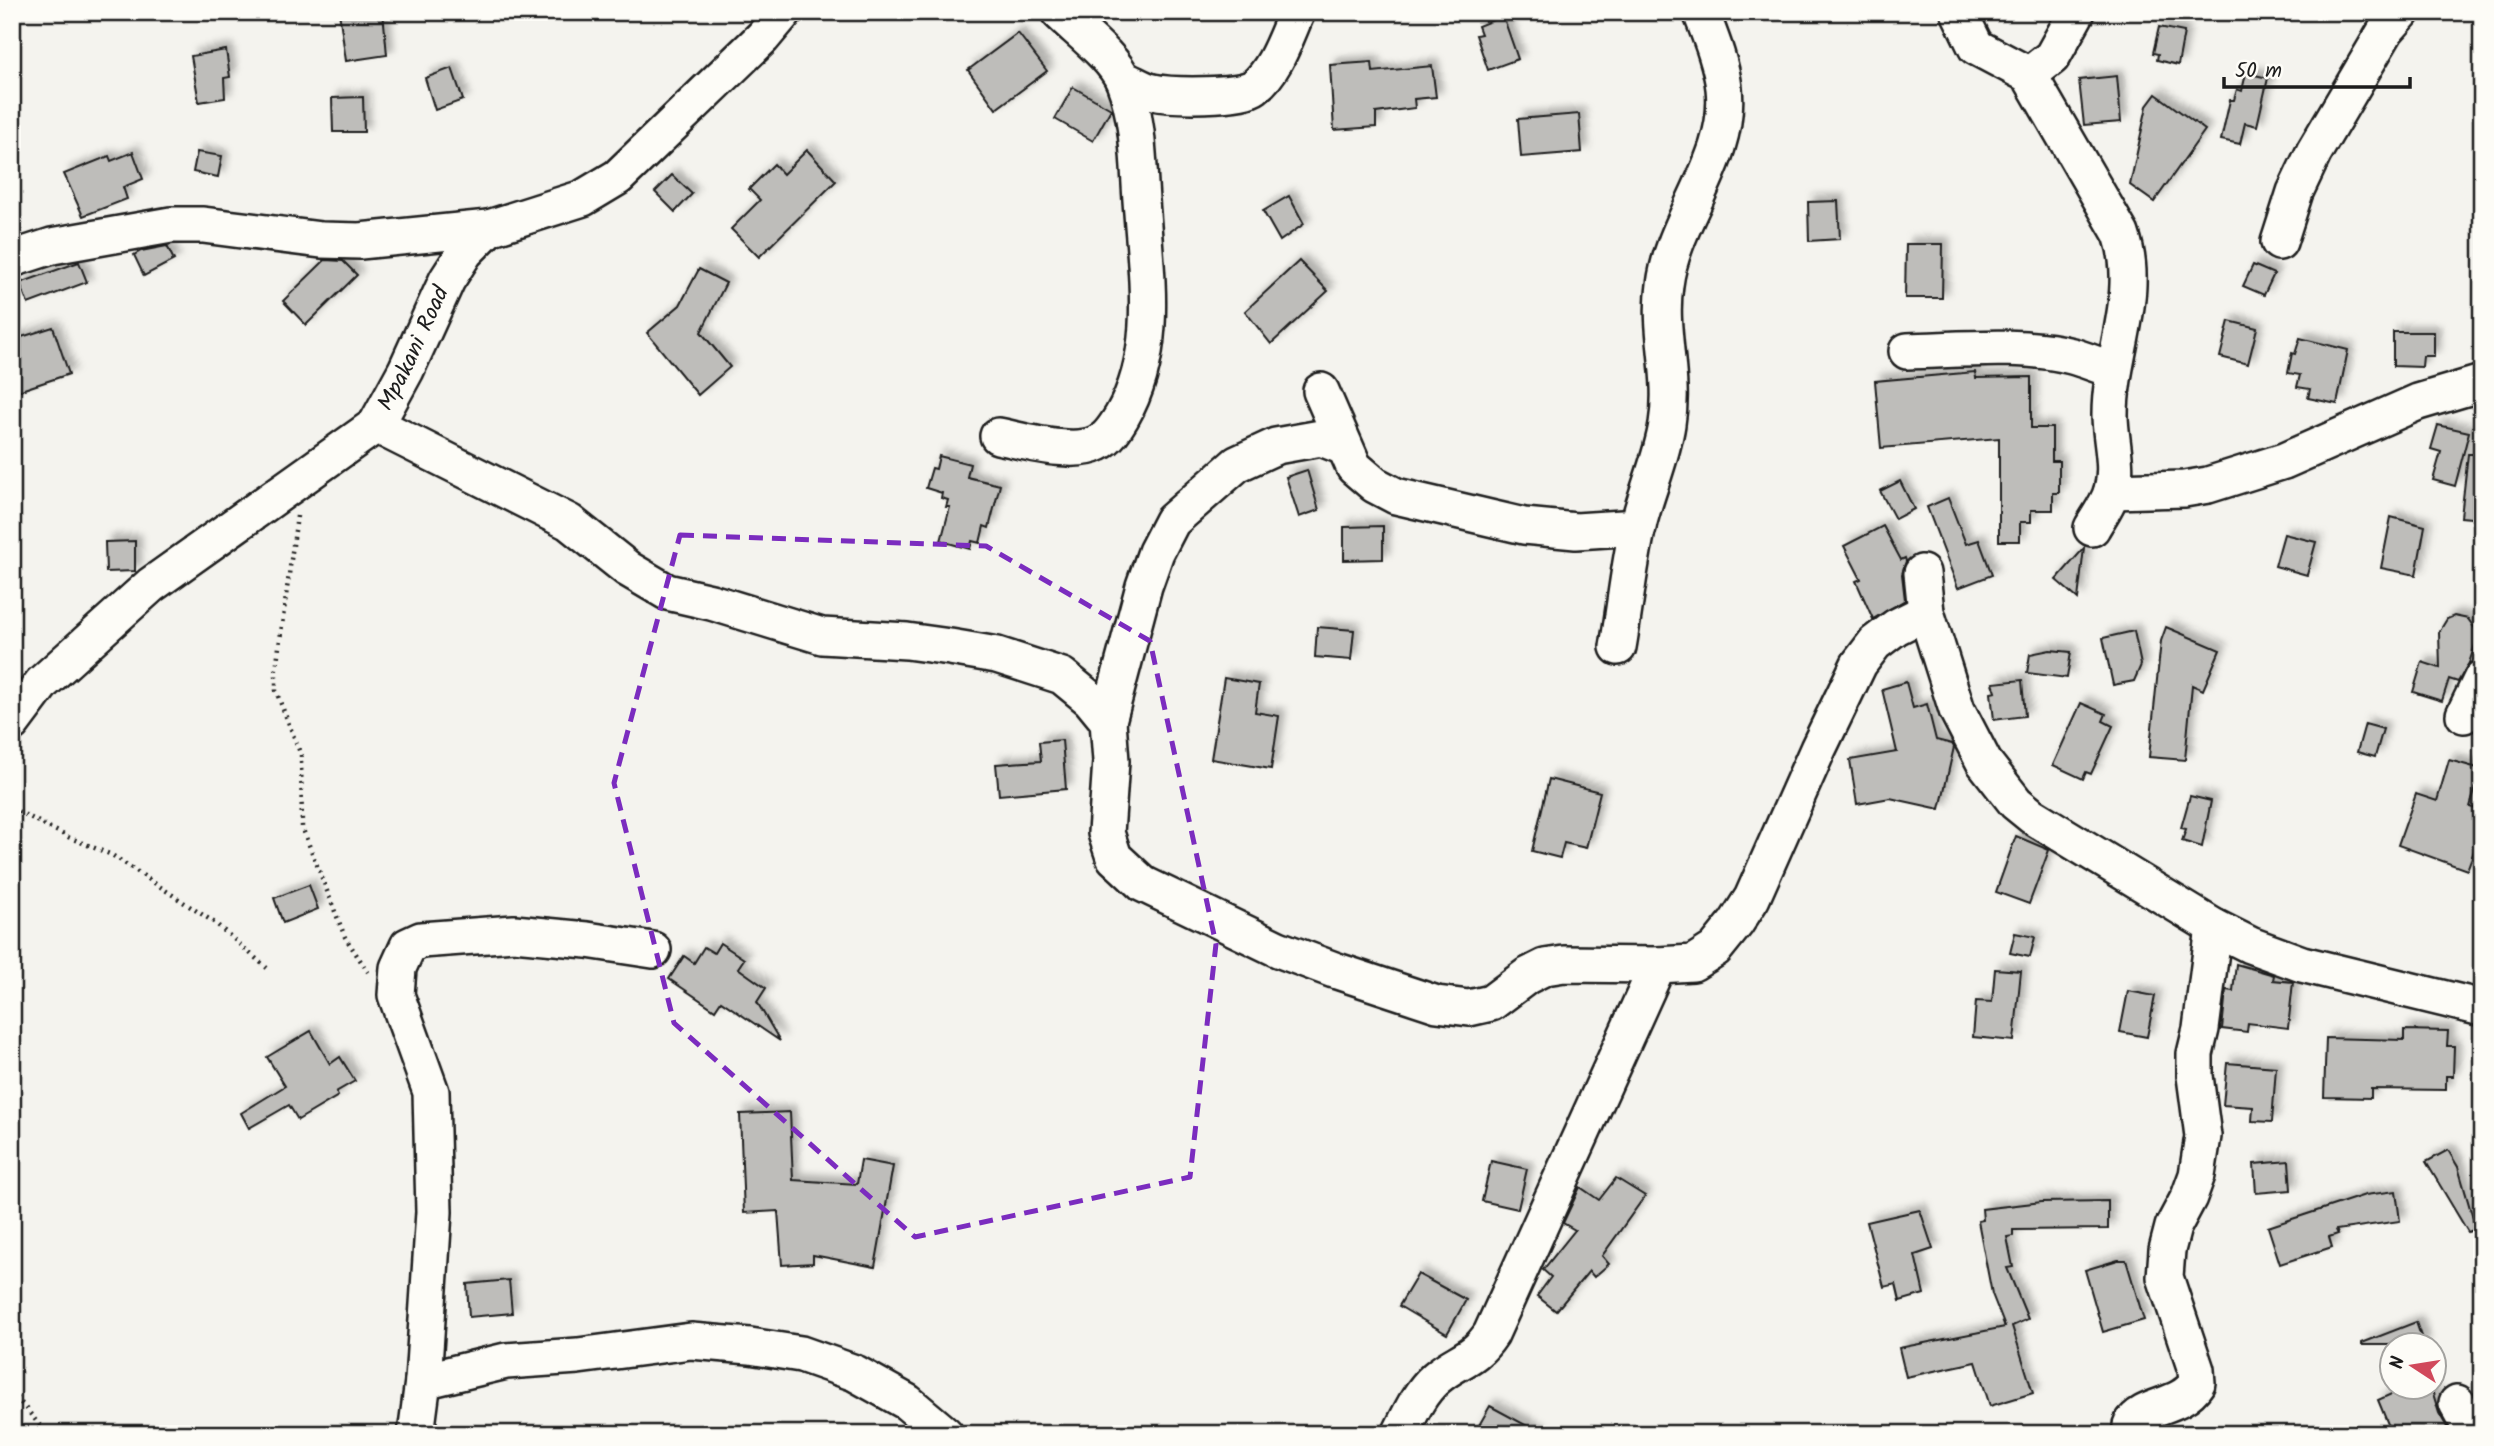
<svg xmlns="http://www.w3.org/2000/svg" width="2494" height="1446" font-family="Kalam,sans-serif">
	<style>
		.building { fill: #bebdba; stroke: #1c1c1c; stroke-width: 2; filter: url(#shadow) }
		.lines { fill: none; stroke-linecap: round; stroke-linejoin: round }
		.minor-casing { stroke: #1c1c1c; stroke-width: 40 }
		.path { stroke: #1c1c1c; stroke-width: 4.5; stroke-dasharray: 2 5; stroke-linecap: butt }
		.minor { stroke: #fdfcf7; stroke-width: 35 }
		.marked { fill: none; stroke: #7b2cbf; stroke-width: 5; stroke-dasharray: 14 9; stroke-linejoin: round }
		.labels { text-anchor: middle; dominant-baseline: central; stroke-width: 7; stroke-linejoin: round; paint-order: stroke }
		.street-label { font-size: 23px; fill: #1c1c1c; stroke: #fdfcf7 }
	</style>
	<defs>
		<filter id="shadow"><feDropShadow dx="6" dy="-6" stdDeviation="3.5" flood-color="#0004"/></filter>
	</defs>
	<rect width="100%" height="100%" fill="#f4f3ee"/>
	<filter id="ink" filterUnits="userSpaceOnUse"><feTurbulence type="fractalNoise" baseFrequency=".0143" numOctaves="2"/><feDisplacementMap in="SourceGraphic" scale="14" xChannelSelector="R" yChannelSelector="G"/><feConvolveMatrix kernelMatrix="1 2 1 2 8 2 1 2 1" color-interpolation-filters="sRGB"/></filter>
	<g filter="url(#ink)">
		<!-- building -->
		<g class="building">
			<polygon points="339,12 383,12 387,55 346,61"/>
			<polygon points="1503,16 1518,59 1488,70 1476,35 1481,34 1478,26"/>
			<polygon points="2159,27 2184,32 2178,65 2157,60 2158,54 2153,53"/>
			<polygon points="1018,33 1047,71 996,109 968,70"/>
			<polygon points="226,50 230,77 224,78 225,98 199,102 191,56"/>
			<polygon points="1372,62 1373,72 1432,66 1436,97 1414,99 1415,108 1376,113 1376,127 1334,130 1330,65"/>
			<polygon points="452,68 463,100 435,110 425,78"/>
			<polygon points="2246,73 2268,78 2257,126 2245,123 2240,144 2221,140 2230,100 2234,100 2237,89 2242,91"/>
			<polygon points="2117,76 2121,122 2084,125 2079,80"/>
			<polygon points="1073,87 1111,109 1093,141 1055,119"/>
			<polygon points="2156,94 2205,130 2154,202 2130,185 2147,106"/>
			<polygon points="363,97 364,132 333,132 332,98"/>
			<polygon points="1579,114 1582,152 1521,157 1518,119"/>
			<polygon points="807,150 836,181 759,257 731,229 760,200 749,189 774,164 783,174"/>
			<polygon points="133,152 143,179 123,187 127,199 83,216 64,174 109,156 111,161"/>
			<polygon points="197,152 222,156 218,177 193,172"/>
			<polygon points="672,175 692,194 675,212 655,192"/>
			<polygon points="1289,196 1304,224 1280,241 1263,211"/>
			<polygon points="1838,201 1840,239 1809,241 1808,202"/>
			<polygon points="1906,244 1943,244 1942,298 1905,298"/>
			<polygon points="167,246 174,260 144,276 134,255 141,251"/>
			<polygon points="325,260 343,261 357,275 306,325 283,301"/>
			<polygon points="1299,261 1328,291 1271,344 1245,311"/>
			<polygon points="79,262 87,282 28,304 20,283"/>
			<polygon points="2253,265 2274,274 2264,295 2243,286"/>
			<polygon points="699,269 726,283 701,332 730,367 698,395 647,333 680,305"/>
			<polygon points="2229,321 2257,328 2248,364 2220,357"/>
			<polygon points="53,327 69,374 12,393 12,340"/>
			<polygon points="2393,332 2434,332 2434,356 2423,356 2422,367 2393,366"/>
			<polygon points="2300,338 2348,350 2337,404 2308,398 2310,389 2297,387 2300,375 2288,373 2292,353 2295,354"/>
			<polygon points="1975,372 1976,378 2031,377 2031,428 2052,428 2052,461 2059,461 2059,493 2053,493 2053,510 2031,510 2031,522 2020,522 2020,541 1999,541 1999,438 1881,448 1875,381"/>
			<polygon points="2438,425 2469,432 2455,486 2433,480 2441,452 2431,449"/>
			<polygon points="2468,454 2482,454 2482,519 2461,517"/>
			<polygon points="939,456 970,464 967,477 1000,485 989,528 984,526 980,543 972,541 970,549 941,541 950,507 946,507 948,500 941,498 942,493 926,488 932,468 936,469"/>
			<polygon points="1307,470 1319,510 1299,517 1286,477"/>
			<polygon points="1900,481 1914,509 1895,519 1880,491"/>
			<polygon points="1948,498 1966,544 1979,540 1992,575 1958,588 1927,507"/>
			<polygon points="2391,517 2425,526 2416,575 2381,568"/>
			<polygon points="1383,526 1383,559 1344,560 1344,527"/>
			<polygon points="1883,526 1901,560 1905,558 1906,561 1902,574 1905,600 1873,619 1856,581 1861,579 1844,546"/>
			<polygon points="2284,534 2316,542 2307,575 2275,566"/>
			<polygon points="135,541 135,571 106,572 105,542"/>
			<polygon points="2084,548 2078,599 2056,580"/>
			<polygon points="2454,616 2468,619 2476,630 2477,639 2469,663 2458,682 2449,679 2442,701 2413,692 2422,662 2440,668 2439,632 2447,619"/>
			<polygon points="1317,627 1354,630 1351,660 1315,657"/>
			<polygon points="2166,627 2220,650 2203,690 2192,685 2185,760 2149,757 2161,641"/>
			<polygon points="2134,631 2141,665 2134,681 2113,685 2103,638"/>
			<polygon points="2050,650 2071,652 2067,678 2027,673 2030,654"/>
			<polygon points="1224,678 1259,684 1255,712 1279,716 1271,769 1211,759"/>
			<polygon points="2022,680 2025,716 1994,720 1991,693 1996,692 1993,683"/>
			<polygon points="1906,682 1913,708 1927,704 1936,740 1952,744 1954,747 1940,809 1890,798 1857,804 1850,760 1897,752 1882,689"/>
			<polygon points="2081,703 2106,714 2103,721 2113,726 2091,774 2086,772 2083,779 2053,765"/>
			<polygon points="2365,724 2383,729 2375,757 2357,752"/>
			<polygon points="1062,740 1066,789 999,795 996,764 1041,761 1039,742"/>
			<polygon points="2449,760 2481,769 2470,807 2482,811 2482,829 2467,870 2398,845 2416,794 2437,801"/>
			<polygon points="1549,779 1600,792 1586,848 1564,843 1560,858 1532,851"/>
			<polygon points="2190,796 2211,801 2202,847 2182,841 2186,829 2181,828"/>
			<polygon points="2016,836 2049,850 2029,904 1996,892"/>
			<polygon points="309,885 318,909 283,923 274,898"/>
			<polygon points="2015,933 2035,937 2030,957 2010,953"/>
			<polygon points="720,943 744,959 738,968 766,988 757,1002 780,1041 721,1001 715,1010 669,979 684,956 694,963 704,947 714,953"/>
			<polygon points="2236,964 2274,975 2273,980 2293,982 2288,1028 2248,1023 2247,1032 2222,1029 2226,990 2233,991"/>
			<polygon points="1995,969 2021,971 2014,1041 1973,1037 1976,1001 1992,1002"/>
			<polygon points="2128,991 2155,996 2147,1037 2120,1032"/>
			<polygon points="2404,1030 2448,1031 2447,1046 2454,1046 2453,1076 2446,1076 2446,1090 2371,1089 2371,1098 2324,1097 2326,1038 2404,1040"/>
			<polygon points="311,1031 330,1064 340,1057 355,1081 336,1092 338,1096 298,1120 289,1105 249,1128 241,1113 285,1086 267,1057"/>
			<polygon points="2227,1063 2276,1067 2272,1122 2252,1121 2253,1107 2223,1105"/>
			<polygon points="790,1112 793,1180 857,1184 861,1160 893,1166 875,1267 813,1255 813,1263 782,1265 778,1211 744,1213 740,1114"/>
			<polygon points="2448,1150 2458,1167 2476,1229 2468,1232 2426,1162"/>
			<polygon points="1491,1161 1527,1169 1518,1209 1482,1201"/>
			<polygon points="2289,1161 2291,1190 2256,1193 2254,1164"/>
			<polygon points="1616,1178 1645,1196 1602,1256 1609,1264 1594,1277 1589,1271 1556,1311 1537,1296 1551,1277 1543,1270 1575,1230 1563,1223 1580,1187 1599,1200"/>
			<polygon points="2396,1191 2400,1221 2336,1230 2338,1234 2329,1237 2332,1247 2280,1264 2268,1227 2365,1195"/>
			<polygon points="2108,1201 2108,1229 2013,1230 2013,1236 2007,1237 2013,1267 2007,1268 2028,1319 2012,1326 2033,1393 1990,1406 1976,1362 1906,1377 1899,1348 2005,1327 1992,1294 1978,1221 1983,1220 1982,1209 2042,1202"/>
			<polygon points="1920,1210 1933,1249 1915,1255 1924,1294 1900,1301 1896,1284 1884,1287 1867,1222"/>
			<polygon points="2118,1260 2126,1260 2144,1320 2103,1332 2085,1270"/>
			<polygon points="1418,1274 1466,1300 1447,1334 1399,1306"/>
			<polygon points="509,1280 512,1313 469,1317 467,1284"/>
			<polygon points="2416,1322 2424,1345 2362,1345 2362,1343"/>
			<polygon points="2394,1387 2431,1387 2439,1413 2451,1434 2392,1434 2378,1400 2396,1392"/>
			<polygon points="1490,1406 1542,1434 1474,1434"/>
		</g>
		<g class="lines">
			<defs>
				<g id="minor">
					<path d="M1959,12L1976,47L2029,75L2121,234C2142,293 2110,354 2110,415C2110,439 2119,466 2112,490C2109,503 2098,517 2092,528"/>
					<polyline points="2029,75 2052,57 2077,12"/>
					<path d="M1123,79C1133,83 1143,90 1153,92C1171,96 1241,97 1254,87C1276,70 1286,36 1297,12"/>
					<polyline points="2279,242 2295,192 2314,152 2386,30 2402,12"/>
					<polyline points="12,259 52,246 171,225 203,225 321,240 360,241 489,228"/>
					<path d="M1907,351C1957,350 2024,343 2072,356C2086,360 2100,366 2114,370"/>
					<polyline points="1321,391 1354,467 1375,485 1396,496 1524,526 1576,531 1638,527"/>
					<polyline points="376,425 569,522 628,569 667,592 711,602 822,636 907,641 950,647 997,655 1062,676 1090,699 1108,721 1111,761 1106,833 1114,857 1143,884 1278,949 1334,970 1437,1004 1469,1008 1491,1003 1527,976 1545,967 1564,964 1658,965 1693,963 1715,949 1736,923 1752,898 1818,749 1859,664 1875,643 1896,627 1926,612"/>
					<path d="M998,436C1024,441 1074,456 1098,443C1109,438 1116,426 1122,416C1158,354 1147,281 1142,213C1138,170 1140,122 1124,82C1114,57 1078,31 1059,12"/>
					<polyline points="2112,491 2184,489 2208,485 2284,461 2418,402 2482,383"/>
					<polyline points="1922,573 1926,612 1957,710 1984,762 2016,803 2032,816 2214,927 2250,945 2302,964 2482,1008"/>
					<path d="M1618,647C1625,607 1629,565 1638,526C1646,492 1662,458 1667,424C1675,377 1658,331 1665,285C1673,218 1732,159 1724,88C1721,62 1710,36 1701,12"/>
					<polyline points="2464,715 2482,678"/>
					<polyline points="1108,721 1144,586 1156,552 1172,521 1237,464 1276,446 1321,438 1344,447"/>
					<path id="s1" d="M12,723L42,683L151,585L376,425L406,370L447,280L465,252L489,228L583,198L618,177L763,37L784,12"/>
					<polyline points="423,1381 506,1361 578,1356 691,1341 750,1346 801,1354 855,1373 907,1402 945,1434"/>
					<polyline points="2457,1403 2474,1434"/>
					<polyline points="416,1434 423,1381 434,1212 431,1092 396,995 398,968 408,946 421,940 514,933 587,940 653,950"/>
					<path d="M1400,1434C1410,1414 1419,1393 1436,1378C1458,1359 1473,1361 1491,1334L1658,965"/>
					<path d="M2131,1434V1425C2144,1403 2180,1409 2197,1383L2196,1370L2165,1277L2167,1250L2173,1227L2189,1197L2197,1175L2203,1136L2195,1076V1054L2201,1029L2214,927"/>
				</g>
			</defs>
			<!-- minor casing -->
			<use href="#minor" class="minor-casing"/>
			<!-- path -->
			<g class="path">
				<polyline points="297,516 276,669 276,691 301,755 302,827 345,937 368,972"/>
				<polyline points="12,808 68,837 112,855 215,923 267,968"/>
				<polyline points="12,1392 47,1434"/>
			</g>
			<!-- minor -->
			<use href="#minor" class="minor"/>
		</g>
	</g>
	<!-- marked area -->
	<path class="marked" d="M680,535L986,546L1150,641L1216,944L1190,1177L915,1237L674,1023L614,783Z"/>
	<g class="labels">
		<!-- street labels -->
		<g class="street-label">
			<text stroke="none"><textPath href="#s1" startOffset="558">Mpakani Road</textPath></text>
		</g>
	</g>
	<!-- margin -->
	<rect width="2494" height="1446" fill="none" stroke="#fdfcf7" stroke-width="42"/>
	<rect x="21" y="21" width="2452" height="1404" fill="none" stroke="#1c1c1c" stroke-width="2.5" filter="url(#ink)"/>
	<!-- north arrow -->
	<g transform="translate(2413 1366) rotate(282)"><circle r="33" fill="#fdfcf7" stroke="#a3a29f" stroke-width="2"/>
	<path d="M0-5L12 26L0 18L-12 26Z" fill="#d1495b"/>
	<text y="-10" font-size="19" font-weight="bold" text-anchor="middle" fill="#1c1c1c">N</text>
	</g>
	<!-- scale -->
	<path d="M2224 77v10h186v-10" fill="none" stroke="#1c1c1c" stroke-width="3.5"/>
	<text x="2235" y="77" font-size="21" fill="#1c1c1c" stroke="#fdfcf7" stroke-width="5" paint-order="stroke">50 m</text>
</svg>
